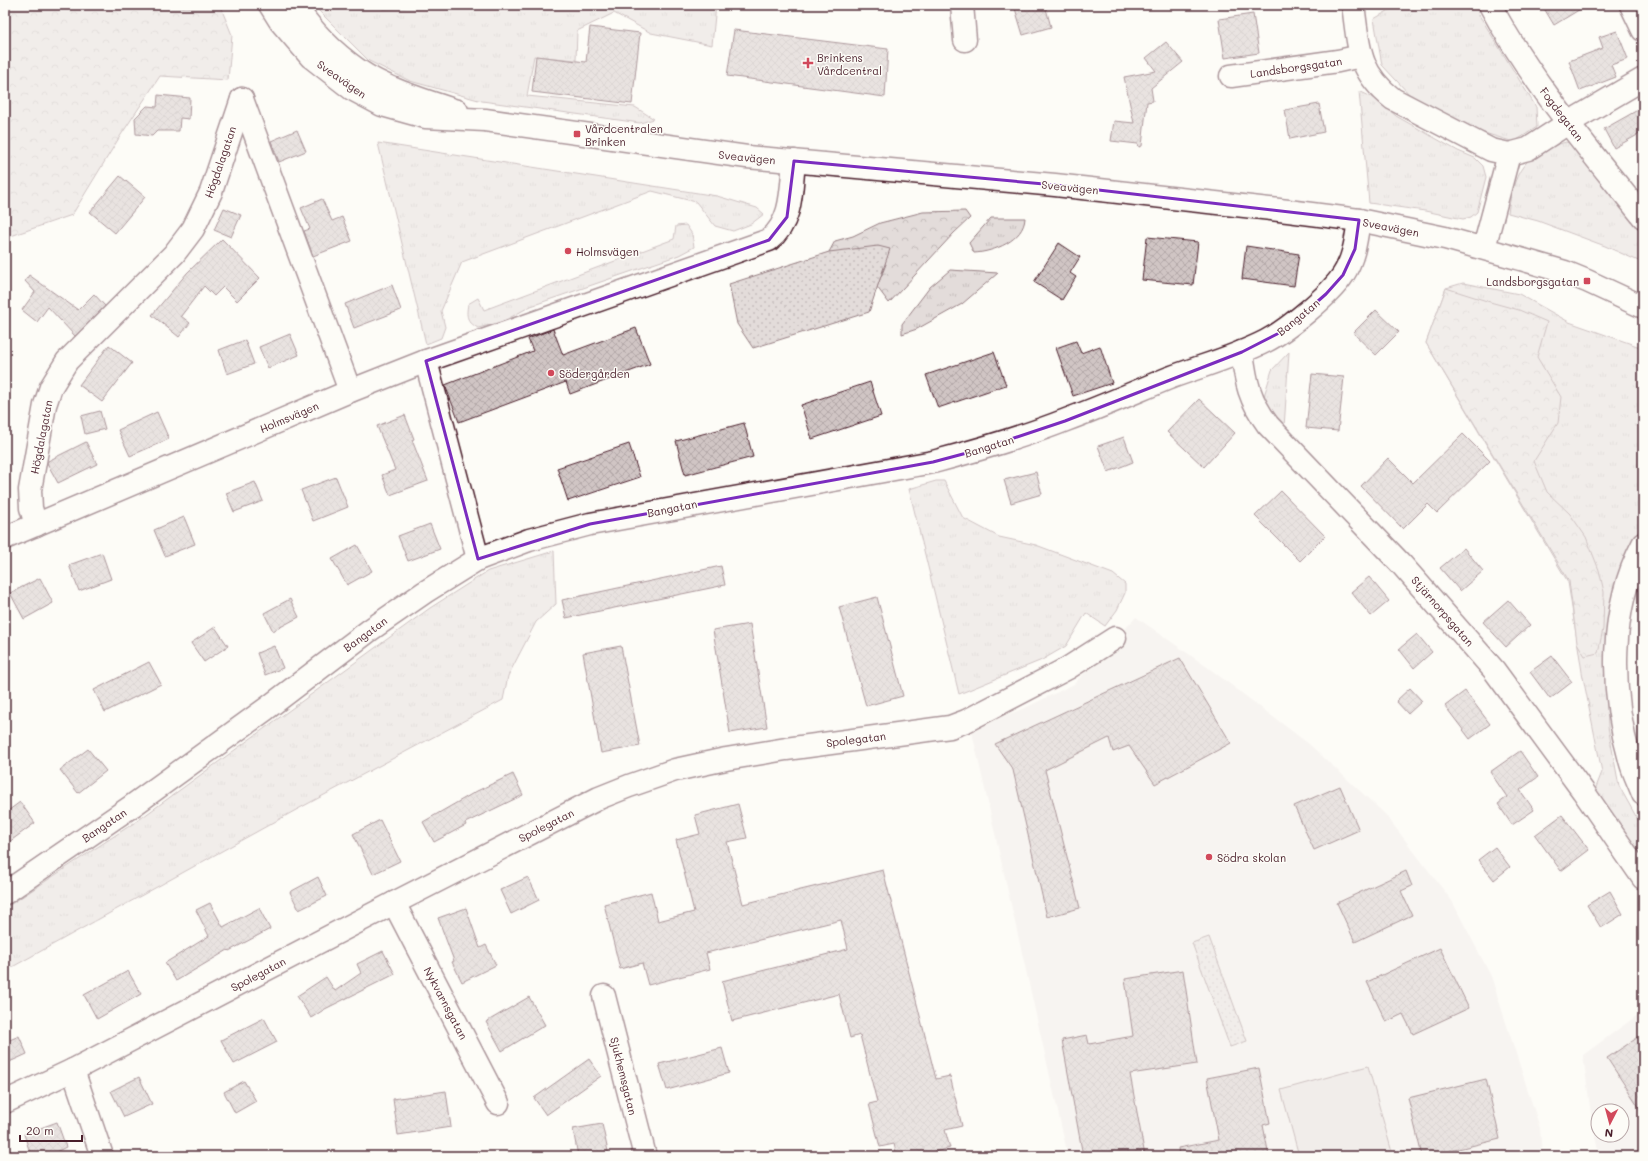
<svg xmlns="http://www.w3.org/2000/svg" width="1648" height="1161" font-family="Mali,sans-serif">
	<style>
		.built { fill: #f0ece8; fill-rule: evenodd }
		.grass { fill: url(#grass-tufts); stroke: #967e82 }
		.forest { fill: url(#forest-crowns); stroke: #967e82 }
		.park { fill: url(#park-dots); stroke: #967e82 }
		.garden { fill: #e3dcda; stroke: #967e82 }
		.building { fill: url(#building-cross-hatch); stroke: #4a1f2b }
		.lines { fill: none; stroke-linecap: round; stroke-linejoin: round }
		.minor-casing { stroke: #4a1f2b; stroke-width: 25 }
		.secondary-casing { stroke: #4a1f2b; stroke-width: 25 }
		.minor { stroke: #fdfcf7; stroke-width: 22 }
		.secondary { stroke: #fdfcf7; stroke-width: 22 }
		.marked { fill: none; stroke: #7b2cbf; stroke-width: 3; stroke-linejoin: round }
		.poi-dot { fill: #d1495b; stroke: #fdfcf7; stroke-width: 1.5 }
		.labels { text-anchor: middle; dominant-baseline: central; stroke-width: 3; stroke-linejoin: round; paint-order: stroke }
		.poi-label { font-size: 11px; fill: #4a1f2b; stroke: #fdfcf7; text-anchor: start }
		.street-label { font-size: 11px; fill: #4a1f2b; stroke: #fdfcf7 }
	</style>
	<defs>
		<pattern id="grass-tufts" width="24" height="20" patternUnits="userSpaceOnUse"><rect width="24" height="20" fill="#e3dcda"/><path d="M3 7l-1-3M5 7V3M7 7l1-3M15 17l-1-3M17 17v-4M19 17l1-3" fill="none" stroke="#c4bcbb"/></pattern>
		<pattern id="forest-crowns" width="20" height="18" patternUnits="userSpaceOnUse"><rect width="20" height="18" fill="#e3dcda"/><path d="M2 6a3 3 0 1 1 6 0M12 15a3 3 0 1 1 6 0" fill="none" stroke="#c4bcbb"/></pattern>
		<pattern id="park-dots" width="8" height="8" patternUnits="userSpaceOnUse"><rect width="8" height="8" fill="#e3dcda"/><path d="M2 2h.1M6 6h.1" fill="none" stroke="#c4bcbb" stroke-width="1.8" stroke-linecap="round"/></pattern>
		<pattern id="building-cross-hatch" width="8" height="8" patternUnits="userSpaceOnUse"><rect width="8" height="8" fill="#d0c5c4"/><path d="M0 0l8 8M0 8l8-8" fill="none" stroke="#b4a9a9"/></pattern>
	</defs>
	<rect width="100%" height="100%" fill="#fdfcf7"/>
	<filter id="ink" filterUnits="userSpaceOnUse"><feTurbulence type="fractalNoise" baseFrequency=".025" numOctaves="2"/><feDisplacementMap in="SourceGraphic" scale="8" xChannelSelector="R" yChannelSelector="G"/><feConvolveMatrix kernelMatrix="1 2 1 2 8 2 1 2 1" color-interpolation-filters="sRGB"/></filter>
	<g filter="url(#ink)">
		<!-- built -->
		<g class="built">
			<polygon points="1136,617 1210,669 1309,744 1385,814 1452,901 1491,976 1540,1128 1542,1156 1068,1156 971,728 1025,708 1074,684"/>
			<path d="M1643,1011V1156H1599L1592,1122L1583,1055ZM1598,1111H1622V1135H1598Z"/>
		</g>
		<!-- grass -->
		<g class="grass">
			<polygon points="313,5 376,5 383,9 415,7 418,5 716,5 712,45 651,33 614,13 577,31 576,60 534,56 527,96 635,107 654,119 640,123 482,101 410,81 369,61"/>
			<polygon points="1398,5 1475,5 1479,15 1536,107 1537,127 1514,142 1478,131 1410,95 1382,65 1374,19"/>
			<polygon points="1359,91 1378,100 1396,116 1458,151 1475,158 1483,166 1486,177 1477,212 1471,217 1463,219 1425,211 1369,203"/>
			<path d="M1566,142L1575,145L1643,225V263L1605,246L1538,221L1508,213C1514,171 1524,153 1566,142Z"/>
			<polygon points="378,143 717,196 757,208 764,214 751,224 733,231 715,226 696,202 652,191 462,262 441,311 445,327 441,338 426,344"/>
			<path d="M991,218H1025C1024,240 994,252 974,253L969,243Z"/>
			<path d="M686,225L692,234L694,247L679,255L531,306L502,322L478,328C466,321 466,316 468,304L478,298L484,310L674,239L676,226Z"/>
			<polygon points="950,270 998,273 962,304 917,329 902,334 902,324 930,287"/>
			<polygon points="1463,283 1519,294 1569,322 1643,348 1643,522 1624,561 1606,685 1608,727 1619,786 1643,829 1643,858 1595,790 1602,772 1582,672 1568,582 1426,343 1446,288"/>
			<polygon points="1289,352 1284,428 1271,413 1264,396 1272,370"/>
			<polygon points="936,481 944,481 963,518 999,537 1036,545 1113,574 1125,584 1125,593 1117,610 1105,626 1086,613 1066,646 1042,660 959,694 909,489"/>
			<polygon points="554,551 556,604 536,622 508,676 503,700 296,810 5,971 5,908 140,819 430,608 488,571"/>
		</g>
		<!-- forest -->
		<g class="forest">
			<polygon points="5,5 115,5 116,7 221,8 232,35 228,80 160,76 119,138 72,215 5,238"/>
			<polygon points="965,211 970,218 954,233 889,303 877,287 886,264 829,252 835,241 853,236 880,223 923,212"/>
			<polygon points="1446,288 1490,302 1519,310 1547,322 1537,357 1561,397 1558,423 1534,461 1547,492 1570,514 1586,537 1599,570 1604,592 1603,629 1598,653 1585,656 1577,643 1569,581 1426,343"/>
		</g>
		<!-- park -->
		<g class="park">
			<polygon points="878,246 890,249 869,312 753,348 737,324 729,284 829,252"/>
			<polygon points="1209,937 1247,1041 1230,1047 1192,943"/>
		</g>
		<!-- garden -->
		<polygon class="garden" points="1368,1066 1393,1156 1299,1156 1281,1090"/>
		<!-- building -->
		<g class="building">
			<polygon points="1014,5 1045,5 1051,27 1023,35"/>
			<polygon points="1542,5 1587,5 1554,25"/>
			<polygon points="1253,14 1259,53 1225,58 1219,19"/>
			<polygon points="590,27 640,33 632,104 532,92 536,56 586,62"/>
			<polygon points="734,30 888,49 885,97 727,76"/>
			<polygon points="1617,31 1628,59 1611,65 1616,77 1580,91 1569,61 1603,48 1599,37"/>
			<polygon points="1166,42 1183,62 1151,88 1153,101 1147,102 1142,146 1139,147 1138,144 1111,141 1114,121 1134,123 1124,77 1156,71 1146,58"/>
			<polygon points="158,95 190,98 189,119 180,118 179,131 157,131 152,136 136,134 135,118 147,106 157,107"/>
			<polygon points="1319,104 1324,132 1290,139 1285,110"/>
			<polygon points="1643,107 1643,132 1614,148 1604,129"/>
			<polygon points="297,130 306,151 279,162 271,141"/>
			<polygon points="120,176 145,197 115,233 90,212"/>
			<polygon points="322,199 332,221 342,217 352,241 313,256 304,231 310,229 301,208"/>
			<polygon points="224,208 241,215 231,237 214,230"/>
			<polygon points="1147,237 1198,242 1193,285 1142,280"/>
			<polygon points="222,239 260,278 237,301 223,287 214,296 204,286 181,316 190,323 179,337 152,315 187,273"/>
			<polygon points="1059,243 1080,257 1070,273 1076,277 1062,300 1034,282"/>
			<polygon points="1246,246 1299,254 1294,286 1242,279"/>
			<polygon points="29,275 78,310 94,294 105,306 75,336 48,307 37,322 22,310 35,292 25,281"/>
			<polygon points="392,285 401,310 354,328 345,304"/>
			<polygon points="1376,310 1399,332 1376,355 1353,333"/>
			<polygon points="636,328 650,364 570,394 566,382 459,422 445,385 533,351 528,339 553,329 563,355"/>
			<polygon points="290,334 299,355 268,368 259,347"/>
			<polygon points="245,340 254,364 227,374 219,350"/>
			<polygon points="1076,341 1081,353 1100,346 1112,383 1073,396 1056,348"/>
			<polygon points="109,345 132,363 102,402 79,385"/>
			<polygon points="994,352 1006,385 938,408 926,375"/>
			<polygon points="1312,374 1344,377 1338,431 1306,428"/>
			<polygon points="870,382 881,416 812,439 801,405"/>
			<polygon points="1199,399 1235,433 1204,467 1167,432"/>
			<polygon points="100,411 105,429 85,434 81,416"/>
			<polygon points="157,412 169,439 130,456 118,430"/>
			<polygon points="405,415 414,439 412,440 428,481 390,495 382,475 395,470 377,426"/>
			<polygon points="744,423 753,457 685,475 676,441"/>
			<polygon points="1463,434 1490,461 1437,513 1428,504 1403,529 1361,486 1388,458 1413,483"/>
			<polygon points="1124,437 1133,462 1108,472 1098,446"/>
			<polygon points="86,442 97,464 58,483 47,463 48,461"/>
			<polygon points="629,444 640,477 568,501 557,468"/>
			<polygon points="1036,472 1042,494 1011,503 1004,480"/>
			<polygon points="336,477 348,507 313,521 301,490"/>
			<polygon points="255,482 263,501 234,512 226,493"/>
			<polygon points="1281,491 1325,536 1300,561 1255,516"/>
			<polygon points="184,517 195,544 165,556 154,530"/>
			<polygon points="430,524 440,549 408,561 398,536"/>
			<polygon points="357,545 372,571 347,585 332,559"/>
			<polygon points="1464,548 1483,571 1460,591 1440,568"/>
			<polygon points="102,553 111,579 79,591 69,565"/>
			<polygon points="721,566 725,585 566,618 562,600"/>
			<polygon points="1369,577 1389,601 1371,616 1351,592"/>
			<polygon points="40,578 53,603 24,619 10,593"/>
			<polygon points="877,597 903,696 866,706 839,607"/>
			<polygon points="290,599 299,617 273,631 264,613"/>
			<polygon points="1508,600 1530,625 1506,647 1483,622"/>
			<polygon points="750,624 767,727 730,733 713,630"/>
			<polygon points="215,627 228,646 204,662 191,643"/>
			<polygon points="1417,634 1432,652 1414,668 1399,649"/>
			<polygon points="274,646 283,668 265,675 257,653"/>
			<polygon points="621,646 640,746 601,753 583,653"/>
			<polygon points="1552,656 1572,682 1550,699 1530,672"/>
			<polygon points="1180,658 1231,743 1155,784 1129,746 1113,752 1109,738 1045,770 1080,908 1047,917 1013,770 995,744"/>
			<polygon points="149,662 161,684 105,712 94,690"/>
			<polygon points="1410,688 1422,701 1408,714 1396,701"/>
			<polygon points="1465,691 1490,724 1470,739 1445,706"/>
			<polygon points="88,749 106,771 78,793 60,770"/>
			<polygon points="1520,751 1538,777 1520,790 1534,810 1512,825 1498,804 1507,797 1490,772"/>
			<polygon points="513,774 523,795 465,823 466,825 434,842 423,822 477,791"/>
			<polygon points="1340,786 1359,830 1314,850 1294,806"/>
			<polygon points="20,802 35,823 5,845 5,813"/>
			<polygon points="738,804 747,838 727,842 743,904 883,870 936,1079 950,1076 962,1126 945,1130 950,1148 919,1156 897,1156 894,1144 880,1147 869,1104 877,1102 860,1035 850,1038 839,994 732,1021 722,981 848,949 841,920 706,953 710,969 648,985 642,963 620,969 604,904 651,892 658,921 694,912 676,840 700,834 695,815"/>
			<polygon points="1562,815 1589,850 1561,871 1535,835"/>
			<polygon points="380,820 400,861 373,874 353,834"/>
			<polygon points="1495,847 1510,867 1494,880 1478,860"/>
			<polygon points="1406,871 1412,886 1401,891 1412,915 1355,942 1337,903"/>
			<polygon points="318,877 327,896 299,910 290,892"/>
			<polygon points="528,877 539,900 511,914 500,890"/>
			<polygon points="1610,891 1623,914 1601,928 1587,905"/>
			<polygon points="210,903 223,927 259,908 270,929 229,951 228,950 176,981 165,963 209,936 196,910"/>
			<polygon points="466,908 480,948 486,945 496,965 462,982 452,962 454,961 438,918"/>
			<polygon points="1440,948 1469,1008 1413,1034 1403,1014 1386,1022 1367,982"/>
			<polygon points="383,951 395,974 325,1009 311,1018 297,996 326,977 335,991 361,973 357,964"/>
			<polygon points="1183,970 1197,1064 1130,1074 1145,1156 1083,1156 1062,1040 1087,1035 1089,1044 1133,1036 1125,979"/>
			<polygon points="128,971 141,994 97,1019 84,995"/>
			<polygon points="529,997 545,1025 502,1051 486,1022"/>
			<polygon points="264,1018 277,1042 234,1064 221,1040"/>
			<polygon points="1643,1034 1643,1113 1607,1058"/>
			<polygon points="19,1036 27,1054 5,1064 5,1042"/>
			<polygon points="722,1048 729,1073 667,1090 659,1064"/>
			<polygon points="589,1059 601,1076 546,1115 534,1098"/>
			<polygon points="1259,1068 1270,1123 1263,1125 1269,1156 1179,1156 1178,1148 1219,1140 1207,1078"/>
			<polygon points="139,1077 152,1104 124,1117 111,1091"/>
			<polygon points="1486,1079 1500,1139 1429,1156 1422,1156 1408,1098"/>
			<polygon points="244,1081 256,1101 235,1113 224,1092"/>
			<polygon points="446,1091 451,1127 398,1135 393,1099"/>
			<polygon points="57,1122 66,1147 48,1156 31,1156 24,1134"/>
			<polygon points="602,1124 609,1156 578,1156 573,1129"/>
		</g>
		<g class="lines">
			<defs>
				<g id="minor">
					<polyline points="962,5 965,40"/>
					<path d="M1353,5C1359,46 1357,71 1393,99L1491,150L1509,154L1528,149L1568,123L1643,79"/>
					<path d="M1490,5C1531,82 1589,149 1643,217"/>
					<polyline points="1631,5 1643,30"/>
					<polyline points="1231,76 1338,61 1361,56"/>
					<polyline points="242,99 350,391"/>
					<polyline points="1484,248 1509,154"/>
					<path d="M1242,352C1246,383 1249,399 1268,425L1402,565L1494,670L1583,791L1643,878"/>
					<polyline points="426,361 478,559"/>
					<polyline points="36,525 31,508 30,490 45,405 51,387 67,361 174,254 193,229 211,192 242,99"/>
					<path d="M5,538L350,391L426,361L769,240C793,221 791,189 794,161"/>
					<path d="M5,893L132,806L266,709L370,630L425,592L478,559L529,540L590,524L933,462C978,450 1023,437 1066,420C1101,407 1135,392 1169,378C1201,366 1235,357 1266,341C1287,330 1330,295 1343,275C1354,258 1356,240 1359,220"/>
					<polyline points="394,903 498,1103"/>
					<polyline points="604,996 645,1156"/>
					<polyline points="73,1070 102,1156"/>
					<polyline points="5,1102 73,1070 394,903 599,798 629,786 675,770 726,759 786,749 950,727 966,721 1068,668 1115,638"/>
				</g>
				<g id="secondary">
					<polyline points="270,5 280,21 311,57 352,89 382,105 425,117 485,120 747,157 1055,185 1288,211 1359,220 1445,238 1524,260 1565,272 1587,281 1643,307"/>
					<path d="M295,5C311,30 334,53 358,70C385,89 426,101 457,111"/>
					<path d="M1643,544C1609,609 1610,691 1630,760C1633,772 1639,783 1643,794"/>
				</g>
			</defs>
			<!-- minor casing -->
			<use href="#minor" class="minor-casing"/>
			<!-- secondary casing -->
			<use href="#secondary" class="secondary-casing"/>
			<!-- minor -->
			<use href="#minor" class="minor"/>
			<!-- secondary -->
			<use href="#secondary" class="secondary"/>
		</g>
	</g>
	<!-- marked area -->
	<path d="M0 0H1648V1161H0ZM794,161L1055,185L1359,220L1355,249L1343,275L1326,294L1285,330L1242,352L1065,421L978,450L933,462L590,524L478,559L426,361L769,240L787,217Z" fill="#fdfcf7" fill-opacity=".55" fill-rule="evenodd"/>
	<path class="marked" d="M794,161L1055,185L1359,220L1355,249L1343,275L1326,294L1285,330L1242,352L1065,421L978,450L933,462L590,524L478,559L426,361L769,240L787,217Z"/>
	<!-- markers -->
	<g class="poi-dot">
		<path d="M806 57h4v4h4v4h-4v4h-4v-4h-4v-4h4z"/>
		<rect x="573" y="130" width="8" height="8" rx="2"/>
		<circle cx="568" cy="251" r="4"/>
		<rect x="1583" y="277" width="8" height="8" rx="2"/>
		<circle cx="551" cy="373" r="4"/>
		<circle cx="1209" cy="857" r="4"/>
	</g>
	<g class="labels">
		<!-- poi labels -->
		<g class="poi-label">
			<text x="817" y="57">Brinkens<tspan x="817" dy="13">Vårdcentral</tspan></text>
			<text x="585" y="128">Vårdcentralen<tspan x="585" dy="13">Brinken</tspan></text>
			<text x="576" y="251">Holmsvägen</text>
			<text x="1579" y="281" text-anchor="end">Landsborgsgatan</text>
			<text x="559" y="373">Södergården</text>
			<text x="1217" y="857">Södra skolan</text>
		</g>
		<!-- street labels -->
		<g class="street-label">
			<text transform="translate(1296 67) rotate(-8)">Landsborgsgatan</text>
			<text transform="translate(342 79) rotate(35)">Sveavägen</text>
			<text transform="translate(1562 114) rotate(53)">Fogdegatan</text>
			<text transform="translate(747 157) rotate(6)">Sveavägen</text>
			<text transform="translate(220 162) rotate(-71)">Högdalagatan</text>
			<text transform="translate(1070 187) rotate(6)">Sveavägen</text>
			<text transform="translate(1391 227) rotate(11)">Sveavägen</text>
			<text transform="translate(1298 317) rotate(-39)">Bangatan</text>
			<text transform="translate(289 417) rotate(-23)">Holmsvägen</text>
			<text transform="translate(41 437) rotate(-79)">Högdalagatan</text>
			<text transform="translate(989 446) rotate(-17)">Bangatan</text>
			<text transform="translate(672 508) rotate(-11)">Bangatan</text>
			<text transform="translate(1443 611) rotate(49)">Stjärnorpsgatan</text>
			<text transform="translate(365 634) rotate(-36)">Bangatan</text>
			<text transform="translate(856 739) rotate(-7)">Spolegatan</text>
			<text transform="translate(104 825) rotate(-34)">Bangatan</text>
			<text transform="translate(546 825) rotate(-27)">Spolegatan</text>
			<text transform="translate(258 974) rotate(-28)">Spolegatan</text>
			<text transform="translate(446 1003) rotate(62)">Nykvarnsgatan</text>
			<text transform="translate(624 1076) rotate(76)">Sjukhemsgatan</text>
		</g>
	</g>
	<!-- margin -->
	<rect width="1648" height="1161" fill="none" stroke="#fdfcf7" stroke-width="20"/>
	<rect x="10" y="10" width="1628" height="1141" fill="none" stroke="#4a1f2b" stroke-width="1.5" filter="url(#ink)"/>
	<!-- north arrow -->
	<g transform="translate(1610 1123) rotate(186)"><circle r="19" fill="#fdfcf7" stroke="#b5a4a5"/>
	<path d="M0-3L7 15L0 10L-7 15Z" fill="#d1495b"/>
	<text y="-6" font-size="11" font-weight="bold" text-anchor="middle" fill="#4a1f2b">N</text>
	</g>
	<!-- scale -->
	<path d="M20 1135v6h62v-6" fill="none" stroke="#4a1f2b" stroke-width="2"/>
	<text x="26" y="1135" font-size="12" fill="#4a1f2b" stroke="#fdfcf7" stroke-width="3" paint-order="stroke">20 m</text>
</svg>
